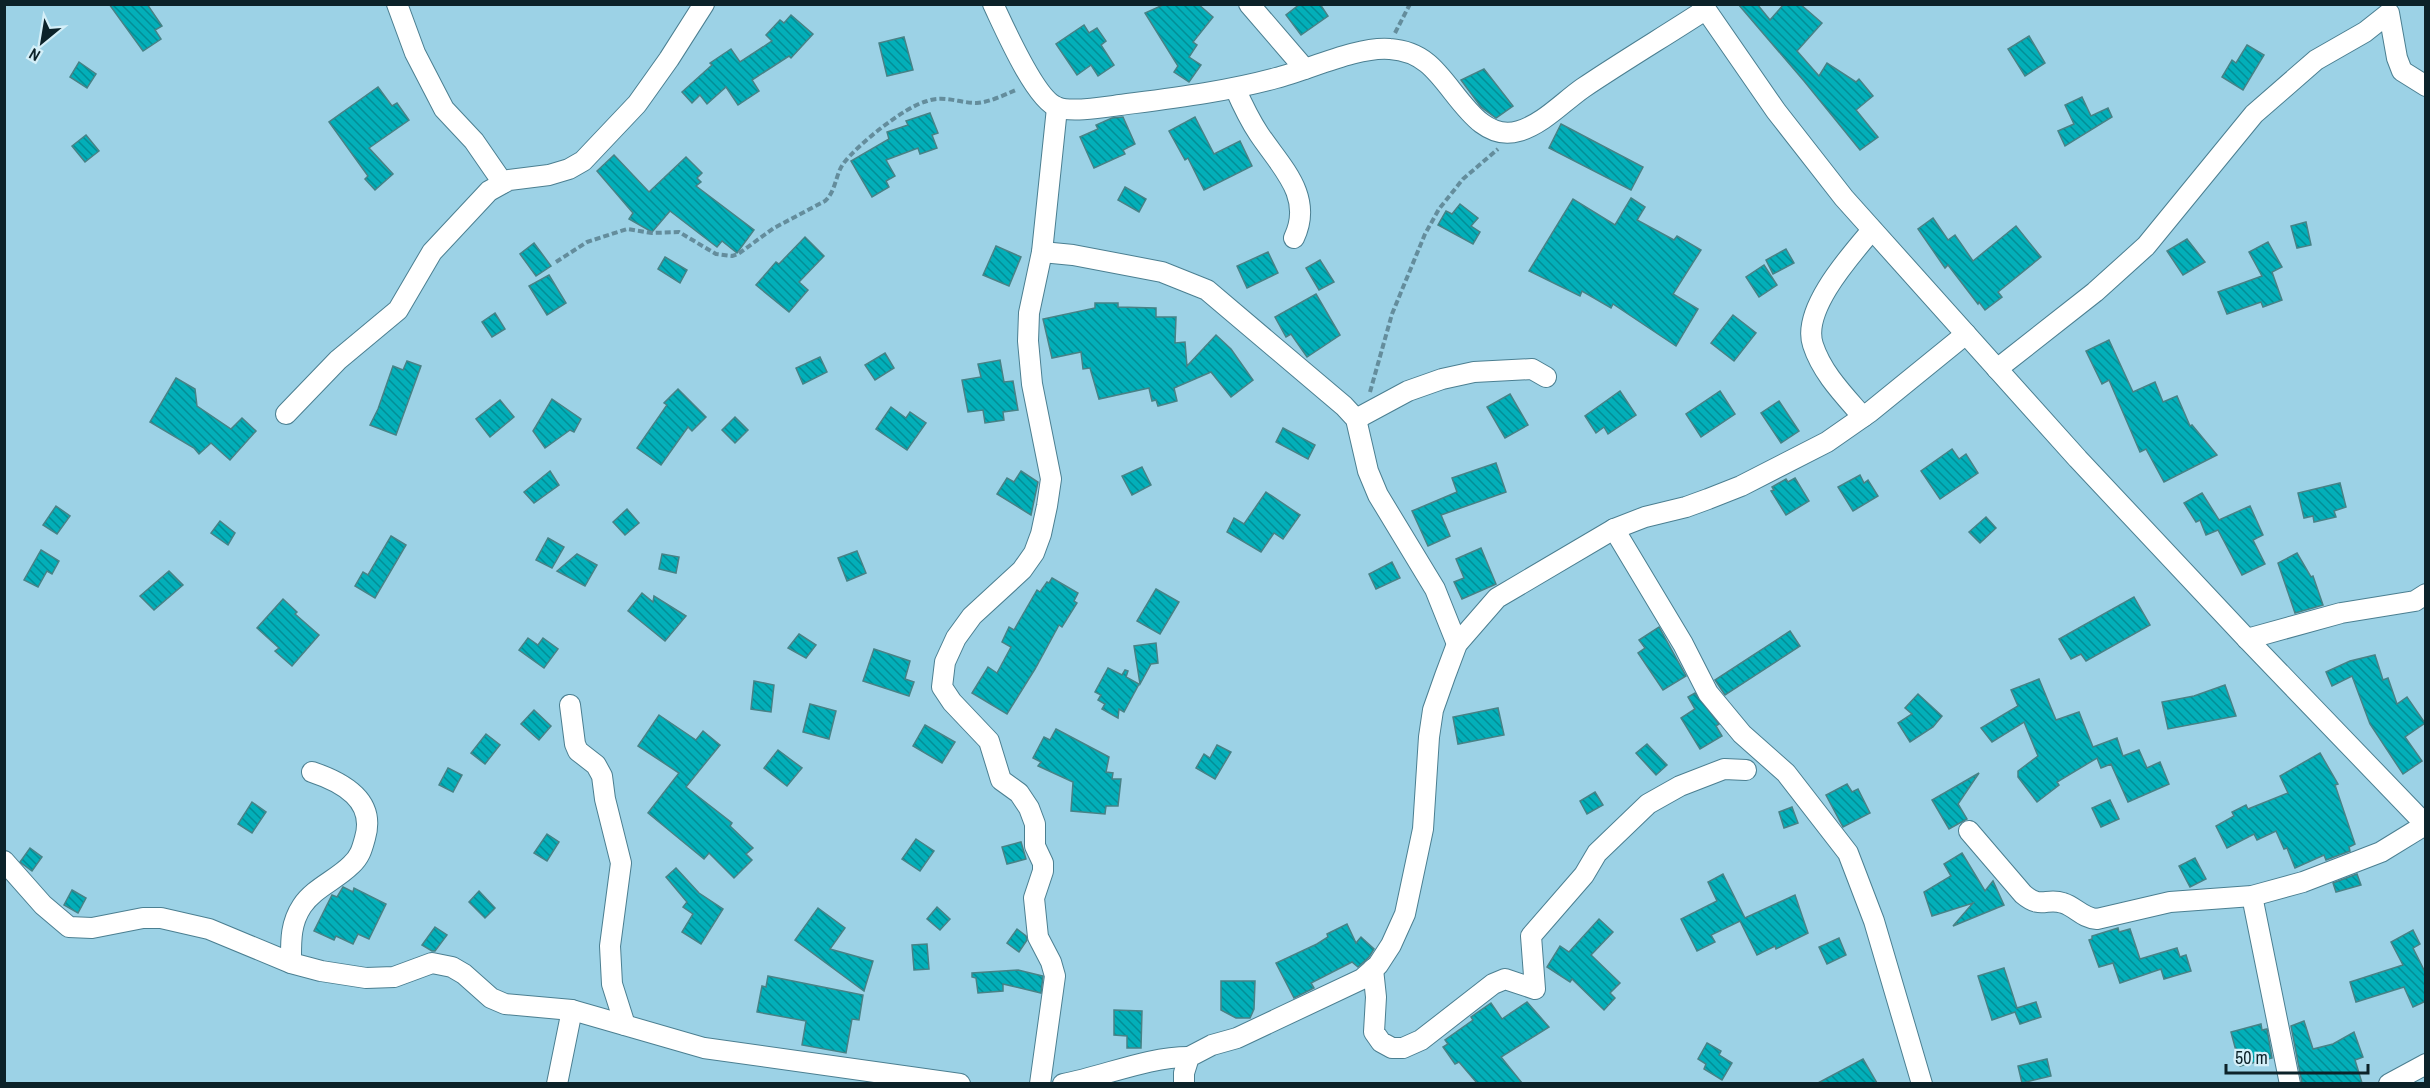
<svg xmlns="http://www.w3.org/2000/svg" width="2430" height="1088" font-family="'Archivo Narrow',sans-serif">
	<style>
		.building { fill: url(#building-back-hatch); stroke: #478286; stroke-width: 1.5 }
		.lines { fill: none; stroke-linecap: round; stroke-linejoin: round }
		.minor-casing { stroke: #4b7f91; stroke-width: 22 }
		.path { stroke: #648d9c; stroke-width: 4; stroke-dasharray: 6 3; stroke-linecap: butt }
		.minor { stroke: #fff; stroke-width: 20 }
	</style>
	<defs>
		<pattern id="building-back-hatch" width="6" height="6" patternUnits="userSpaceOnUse" patternTransform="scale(1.5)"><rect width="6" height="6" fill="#03afb9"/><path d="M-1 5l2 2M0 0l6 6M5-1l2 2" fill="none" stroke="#038e96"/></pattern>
	</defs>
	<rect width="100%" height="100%" fill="#9cd2e6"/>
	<!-- building -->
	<g class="building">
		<polygon points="109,4 147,4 162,26 155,30 161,39 143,51"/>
		<polygon points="1165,4 1198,4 1213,17 1193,42 1197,45 1189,57 1201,65 1189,82 1174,72 1178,66 1145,13"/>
		<polygon points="1300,4 1320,4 1328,16 1301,35 1286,15"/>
		<polygon points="1738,4 1757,4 1770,20 1784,4 1800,4 1822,23 1797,51 1819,76 1827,63 1856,82 1859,79 1873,96 1856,110 1878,137 1860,150 1804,81"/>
		<polygon points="791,15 813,34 791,58 789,56 752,80 759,91 738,105 726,87 707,104 700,95 692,103 682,92 712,65 710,63 731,49 740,62 772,41 766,35 780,20 784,23"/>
		<polygon points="1084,25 1089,33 1097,28 1106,41 1101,45 1114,65 1098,76 1091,65 1077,75 1056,44"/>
		<polygon points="2029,36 2045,63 2025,76 2008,49"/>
		<polygon points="904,37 913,70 887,76 879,43"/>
		<polygon points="2247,45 2264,55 2243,90 2222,77 2232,60 2236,63"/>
		<polygon points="79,62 96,74 87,88 70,77"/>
		<polygon points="1484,69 1513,106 1496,118 1481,107 1461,80"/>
		<polygon points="378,87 392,106 397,103 409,120 369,148 393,174 375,190 365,179 368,176 329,122"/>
		<polygon points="2082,97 2091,116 2108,108 2112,117 2065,146 2058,131 2074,124 2065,105"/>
		<polygon points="930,113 938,133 932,135 937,148 920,154 918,148 886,160 895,176 886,181 889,187 872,197 851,161 889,139 887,132 908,125 906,121"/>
		<polygon points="1123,117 1135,144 1123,150 1125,154 1094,168 1080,137 1098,129 1096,125 1112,118"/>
		<polygon points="1195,117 1214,154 1240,141 1252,166 1204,190 1188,158 1185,160 1169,131"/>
		<polygon points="1561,124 1643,167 1631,190 1549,148"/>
		<polygon points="86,135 99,151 85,162 72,146"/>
		<polygon points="614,155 649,192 686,157 702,173 697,178 701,182 696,186 754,230 737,253 722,241 717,247 670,211 652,232 629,219 633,213 597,171"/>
		<polygon points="1125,187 1146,199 1139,212 1118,200"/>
		<polygon points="1631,198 1645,207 1637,220 1674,240 1677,236 1701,250 1673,294 1698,309 1676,346 1613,304 1611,308 1582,291 1580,296 1529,271 1573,199 1615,225"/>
		<polygon points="1460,204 1478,218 1471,226 1480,232 1473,244 1438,225 1446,211 1452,214"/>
		<polygon points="1933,218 1948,240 1955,235 1973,261 2016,226 2041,257 1998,292 2002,297 1985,310 1979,302 1978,304 1948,265 1945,268 1918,229"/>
		<polygon points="2306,222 2311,245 2297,248 2291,226"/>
		<polygon points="805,237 824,256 799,282 808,290 789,312 756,285 776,262 779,264"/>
		<polygon points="2187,239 2205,262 2183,275 2167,251"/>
		<polygon points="2268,242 2282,267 2272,272 2282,300 2263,307 2261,302 2227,314 2218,292 2262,276 2249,252"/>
		<polygon points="534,243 551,266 536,276 520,254"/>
		<polygon points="996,246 1021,257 1009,286 983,275"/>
		<polygon points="1786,249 1794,263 1773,274 1766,260"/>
		<polygon points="1268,252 1278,273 1247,288 1237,266"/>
		<polygon points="665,257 687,270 680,283 658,269"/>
		<polygon points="1320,260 1334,282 1319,290 1306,268"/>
		<polygon points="1764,265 1777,285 1759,297 1746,277"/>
		<polygon points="549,275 566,303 547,315 529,286"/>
		<polygon points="1316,294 1340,335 1307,357 1291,334 1286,337 1275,317"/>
		<polygon points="1095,303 1118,303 1118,307 1156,308 1156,317 1176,317 1175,343 1185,342 1187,366 1216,335 1231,349 1253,380 1231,397 1211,372 1174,388 1177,401 1158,406 1156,400 1152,401 1149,388 1099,399 1090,368 1083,369 1081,352 1052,358 1043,319 1095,308"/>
		<polygon points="495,313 505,329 492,337 482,322"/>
		<polygon points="1733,315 1756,333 1734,361 1711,343"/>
		<polygon points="2109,340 2133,392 2155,382 2163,402 2177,396 2190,426 2192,425 2217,455 2164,482 2146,449 2140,452 2109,380 2102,384 2086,351"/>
		<polygon points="885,353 894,368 875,380 865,365"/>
		<polygon points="820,357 827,372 803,384 796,368"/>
		<polygon points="1000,360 1004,382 1013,381 1018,410 1003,412 1004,420 985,423 983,410 968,412 962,380 981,377 978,364"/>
		<polygon points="407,361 421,366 396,435 370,425 378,409 393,366 403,370"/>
		<polygon points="176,378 195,389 197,406 231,429 242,418 256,431 230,460 211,443 199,454 194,448 150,422"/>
		<polygon points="678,389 706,417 692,431 688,427 661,465 637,448 667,405 664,403"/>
		<polygon points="1620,391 1636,415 1608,434 1604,427 1596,433 1585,416"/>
		<polygon points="1720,391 1735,414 1701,437 1686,414"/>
		<polygon points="1510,394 1528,425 1505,438 1487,407"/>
		<polygon points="552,399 581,419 574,432 570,430 545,448 533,431"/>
		<polygon points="500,400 514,417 490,437 476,419"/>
		<polygon points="1779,401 1799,431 1781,443 1761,413"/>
		<polygon points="891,407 906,418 910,412 926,423 907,450 876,429"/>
		<polygon points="735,417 748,430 735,443 722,430"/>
		<polygon points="1283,428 1315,445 1308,459 1276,442"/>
		<polygon points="1952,449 1959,459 1966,454 1978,473 1940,499 1921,471"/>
		<polygon points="1496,463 1506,492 1441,515 1450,536 1428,546 1412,511 1457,492 1452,478"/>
		<polygon points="1142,467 1151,485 1132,495 1122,476"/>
		<polygon points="550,471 559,485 534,503 524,492"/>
		<polygon points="1021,471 1038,482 1031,515 997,494 1007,478 1014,482"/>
		<polygon points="1860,475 1864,483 1868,480 1878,496 1853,511 1838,487"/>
		<polygon points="1795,478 1809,501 1786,515 1771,491 1774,490 1772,487 1786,479 1788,482"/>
		<polygon points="2340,483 2346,507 2334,511 2336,517 2314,522 2313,516 2304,518 2298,493"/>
		<polygon points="1266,492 1300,515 1283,539 1274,533 1261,552 1227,532 1234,518 1244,524"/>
		<polygon points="2202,493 2219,520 2250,506 2263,535 2253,540 2265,564 2242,575 2218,530 2206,535 2200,520 2196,522 2184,503"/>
		<polygon points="56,506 70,516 57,534 43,525"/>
		<polygon points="627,509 639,523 625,535 613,522"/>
		<polygon points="1986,517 1996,528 1980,543 1969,532"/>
		<polygon points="220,521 235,533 228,545 211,533"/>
		<polygon points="391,536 406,545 375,598 355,586 363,572 368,575"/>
		<polygon points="548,538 564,547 552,568 536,560"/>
		<polygon points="1481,548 1496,584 1462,599 1454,582 1464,578 1456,559"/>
		<polygon points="41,550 59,561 52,574 47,571 38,587 24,580"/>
		<polygon points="857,551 866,573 847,581 838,558"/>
		<polygon points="2297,553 2311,577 2313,576 2323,605 2295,613 2278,563"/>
		<polygon points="577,554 597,565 585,586 557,571"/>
		<polygon points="662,554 679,557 676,573 659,569"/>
		<polygon points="1392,562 1400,578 1376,589 1369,574"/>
		<polygon points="169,571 183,585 154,610 140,596"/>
		<polygon points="1052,578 1078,593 1074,601 1077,603 1062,627 1059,625 1035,669 1007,714 972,693 988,667 997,673 1011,647 1002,642 1009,627 1014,630 1037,590 1040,592 1047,582 1049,583"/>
		<polygon points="1156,589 1179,602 1160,634 1137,621"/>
		<polygon points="642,593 653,602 654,596 686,616 665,641 628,611"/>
		<polygon points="2134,597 2150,625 2086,661 2081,654 2071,659 2059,639"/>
		<polygon points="283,599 297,612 295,614 319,635 292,666 275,651 279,648 257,628"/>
		<polygon points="1659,627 1686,676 1663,690 1638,653 1645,648 1639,640"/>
		<polygon points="1790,631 1800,646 1725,695 1715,680"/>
		<polygon points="799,634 816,645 806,658 788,648"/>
		<polygon points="528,638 538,645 543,638 558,649 544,668 519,650"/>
		<polygon points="1156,643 1158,663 1151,664 1140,684 1134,646"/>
		<polygon points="874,649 910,661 905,679 914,682 909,696 863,681"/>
		<polygon points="2375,655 2383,680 2388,678 2397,704 2407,697 2425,723 2405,737 2422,761 2403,774 2370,724 2352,676 2332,686 2326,672 2350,661"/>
		<polygon points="1108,668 1122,675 1125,670 1128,671 1126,677 1139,684 1124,712 1119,709 1118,718 1102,709 1105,704 1098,700 1101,695 1095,692"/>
		<polygon points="2039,679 2056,720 2079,712 2093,747 2117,738 2123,756 2139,750 2147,768 2160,762 2169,784 2128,802 2111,764 2101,768 2097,758 2057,782 2059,785 2037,802 2018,777 2018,771 2038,756 2024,722 1992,742 1981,728 2018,706 2011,690"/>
		<polygon points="754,681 774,685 771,712 751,709"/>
		<polygon points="2225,685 2236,716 2168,729 2162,702 2194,696"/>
		<polygon points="1695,693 1719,724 1716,726 1722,736 1700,749 1681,718 1695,709 1688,697"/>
		<polygon points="1918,694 1942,716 1933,727 1910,742 1898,723 1912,714 1905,708"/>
		<polygon points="810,704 836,711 829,739 803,732"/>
		<polygon points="1498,708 1504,735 1458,744 1453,717"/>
		<polygon points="534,710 551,726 539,740 521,724"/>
		<polygon points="659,715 696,740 703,731 720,745 686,787 732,823 730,826 753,848 746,854 752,860 734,878 709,853 704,859 648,813 679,773 638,746"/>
		<polygon points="925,725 955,742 942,763 913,746"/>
		<polygon points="1056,729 1109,757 1106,772 1113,773 1112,779 1121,779 1118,806 1106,806 1105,814 1071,811 1073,782 1038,766 1041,762 1033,758 1044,737 1050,740"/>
		<polygon points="486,734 500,745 485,764 471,753"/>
		<polygon points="1647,744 1667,765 1656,775 1636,753"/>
		<polygon points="1217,745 1231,752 1215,779 1196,768 1204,754 1210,758"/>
		<polygon points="778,750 802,768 787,786 764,768"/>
		<polygon points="2320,753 2338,784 2335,785 2355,844 2349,847 2350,851 2326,860 2324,855 2295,868 2287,848 2284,849 2276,831 2257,840 2254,834 2227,848 2216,826 2234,816 2232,812 2246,805 2248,809 2288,793 2280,776"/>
		<polygon points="448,768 462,775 453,792 439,785"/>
		<polygon points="1979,773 1958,804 1967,819 1949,829 1932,800"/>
		<polygon points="1847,784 1852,792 1858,789 1870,813 1843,827 1826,795"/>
		<polygon points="1595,792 1603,805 1587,814 1580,801"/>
		<polygon points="2110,800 2119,819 2101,827 2092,808"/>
		<polygon points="252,802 266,812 252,833 238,824"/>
		<polygon points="1792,807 1798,823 1784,828 1779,812"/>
		<polygon points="547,834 559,842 547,861 534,853"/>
		<polygon points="916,839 934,851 920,871 902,859"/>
		<polygon points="1021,842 1026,859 1007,864 1002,847"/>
		<polygon points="30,848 42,857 32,871 20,862"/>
		<polygon points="1962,853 1985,891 1993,881 2004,905 1953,926 1973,903 1932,916 1924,892 1951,876 1944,864"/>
		<polygon points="2195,858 2206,879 2190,887 2179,866"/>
		<polygon points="676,868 699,893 723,909 701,944 682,932 693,914 683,907 687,902 666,877"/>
		<polygon points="1723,874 1745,918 1795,895 1808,933 1776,949 1775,946 1757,955 1740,921 1711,935 1715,942 1697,951 1681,919 1717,901 1708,882"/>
		<polygon points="2357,874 2361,885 2336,892 2333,883"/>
		<polygon points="343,887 353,892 354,888 386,904 369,939 358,934 353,944 336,936 334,940 314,931 332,895 337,897"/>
		<polygon points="72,890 86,898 78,913 64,905"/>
		<polygon points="479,891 495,908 485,918 469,902"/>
		<polygon points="937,907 950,919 940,930 927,919"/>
		<polygon points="818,908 845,928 830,949 873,961 864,991 795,940"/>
		<polygon points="1599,919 1613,932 1591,955 1620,983 1610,993 1615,998 1604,1010 1572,979 1570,982 1547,967 1560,946 1569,952"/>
		<polygon points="1347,924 1356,943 1361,937 1374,949 1369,957 1358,967 1352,962 1311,983 1314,988 1294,998 1276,963 1317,944 1328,937 1327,934"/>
		<polygon points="435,927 447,935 435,951 432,951 422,945"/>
		<polygon points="2118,928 2119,932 2130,929 2140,959 2177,948 2180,957 2186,955 2191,971 2164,979 2161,969 2120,983 2113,963 2099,967 2089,940 2092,939 2092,936"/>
		<polygon points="1017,929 1026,936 1027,940 1019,952 1007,943"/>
		<polygon points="2413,930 2420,944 2413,948 2426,974 2426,1001 2413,1007 2404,987 2356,1002 2350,982 2403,965 2391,942"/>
		<polygon points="1839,938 1846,955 1827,964 1819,947"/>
		<polygon points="927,944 929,969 914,970 912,945"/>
		<polygon points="2004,968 2017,1008 2036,1002 2041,1017 2020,1024 2015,1012 1992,1020 1978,976"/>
		<polygon points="1018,970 1043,976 1041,993 1003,984 1003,991 978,993 976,978 972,977 972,973"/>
		<polygon points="768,976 863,995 859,1020 852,1019 846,1053 802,1045 806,1021 757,1012 762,986 766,987"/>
		<polygon points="1221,981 1255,981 1254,1009 1250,1018 1236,1018 1221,1010"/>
		<polygon points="1527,1002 1549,1027 1501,1057 1522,1083 1477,1083 1459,1062 1455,1064 1443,1047 1448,1044 1445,1040 1473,1020 1471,1017 1491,1003 1502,1019"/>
		<polygon points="1114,1010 1142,1011 1141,1048 1127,1048 1127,1036 1114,1035"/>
		<polygon points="2304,1021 2313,1049 2333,1044 2354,1032 2363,1057 2355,1060 2362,1083 2302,1083 2291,1026"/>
		<polygon points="2261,1024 2262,1030 2267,1029 2272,1058 2240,1066 2231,1032"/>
		<polygon points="1707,1043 1721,1051 1719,1055 1732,1063 1722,1080 1704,1069 1706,1064 1698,1059"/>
		<polygon points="1863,1059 1877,1083 1818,1083"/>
		<polygon points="2047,1059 2051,1076 2022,1083 2018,1066"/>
	</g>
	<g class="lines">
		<defs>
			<g id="minor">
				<polyline points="397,4 415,53 444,109 474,141 503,183"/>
				<path d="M993,4C1004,27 1035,99 1057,107C1070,113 1105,107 1120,105C1173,98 1224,92 1276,78C1308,70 1358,46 1390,49C1404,50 1416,54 1427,63C1455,85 1477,144 1519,131C1543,124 1563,102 1583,88C1623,61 1665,36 1705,10"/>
				<polyline points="1249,4 1305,69"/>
				<polyline points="1702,4 1776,111 1844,198 2078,459 2247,639 2426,825"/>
				<path d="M1235,88C1242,104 1249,119 1259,134C1281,167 1314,196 1294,238"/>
				<polyline points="1042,252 1073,255 1162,272 1207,290 1344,406 1356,419 1368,471 1378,495 1435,589 1457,644"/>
				<polyline points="1997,369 2095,292 2146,246 2254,114 2316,60 2365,32 2389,13 2397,58 2402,71 2426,86"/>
				<polyline points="286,414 338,360 398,310 432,252 489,191 509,180 549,175 569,169 583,161 637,104 669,59 704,4"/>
				<path d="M1863,417C1844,395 1822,373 1813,345C1801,310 1851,255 1872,230"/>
				<polyline points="1356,419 1408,391 1442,379 1474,372 1532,369 1546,377"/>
				<polyline points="1614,529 1683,644 1708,693 1742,734 1786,773 1848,853 1874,921 1922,1084"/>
				<polyline points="2247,639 2341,613 2415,601 2426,594"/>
				<polyline points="570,705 575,744 578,751 596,765 602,776 605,799 621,863 610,946 612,984 625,1025"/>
				<path d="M1969,831L2023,894C2042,910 2046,897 2063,903C2076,907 2082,918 2097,919L2170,902L2252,896L2303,882L2381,852L2425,825"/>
				<polyline points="4,861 43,905 69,927 92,928 143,918 161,918 209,929 291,963 321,971 366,978 394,977 432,963 452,967 464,974 491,998 505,1004 572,1010 704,1048 960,1084"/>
				<polyline points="2252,896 2290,1084"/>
				<path d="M291,963C291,942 290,924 302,906C314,888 336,880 351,865C360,857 362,849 365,838C376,800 342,782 312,772"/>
				<polyline points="1373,969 1376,997 1374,1032 1381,1042 1392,1048 1403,1048 1421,1040 1493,984 1505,979 1535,989 1531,936 1584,875 1597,853 1648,804 1680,786 1724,769 1746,770"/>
				<polyline points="557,1084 572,1010"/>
				<polyline points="1040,1084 1055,976 1051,962 1038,937 1034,898 1043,871 1043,863 1035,846 1035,824 1029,808 1019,793 1001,780 989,741 952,702 942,687 945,662 956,638 972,616 1022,570 1034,553 1041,534 1047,506 1051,479 1032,384 1028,341 1029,313 1042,252 1057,108"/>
				<path d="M1063,1084C1106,1076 1146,1057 1189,1057"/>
				<polyline points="1184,1084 1184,1073 1189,1057 1212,1045 1237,1038 1362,979 1378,965 1391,945 1405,914 1423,829 1429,737 1433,710 1445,676 1457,644 1497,598 1614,529 1645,517 1686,507 1708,499 1741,486 1827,442 1870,412 1966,334"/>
				<polyline points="2389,1084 2426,1064"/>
			</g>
		</defs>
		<!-- minor casing -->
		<use href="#minor" class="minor-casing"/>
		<!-- path -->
		<g class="path">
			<polyline points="1395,33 1410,4"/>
			<path d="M556,262L587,242L627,229L652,233L679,232L716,254L732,256L738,254L774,228L825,201C836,191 835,176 843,164C857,145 904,107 927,101C945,95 959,103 977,103C990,102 1004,95 1016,90"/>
			<polyline points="1370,392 1392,314 1425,234 1439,209 1463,179 1498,149"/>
		</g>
		<!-- minor -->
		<use href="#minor" class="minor"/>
	</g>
	<!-- border -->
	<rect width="2430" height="1088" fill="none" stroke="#0c2229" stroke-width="12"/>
	<!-- north arrow -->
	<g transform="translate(42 42) rotate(210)" stroke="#d4eff8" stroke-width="4.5" paint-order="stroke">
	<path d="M0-4.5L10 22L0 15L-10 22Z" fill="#0c2229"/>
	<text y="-9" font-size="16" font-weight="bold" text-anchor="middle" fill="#0c2229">N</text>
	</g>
	<!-- scale -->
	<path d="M2226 1064v9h142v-9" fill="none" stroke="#0c2229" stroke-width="3"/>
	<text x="2235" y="1064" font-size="18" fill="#0c2229" stroke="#d4eff8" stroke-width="4.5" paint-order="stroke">50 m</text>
</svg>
